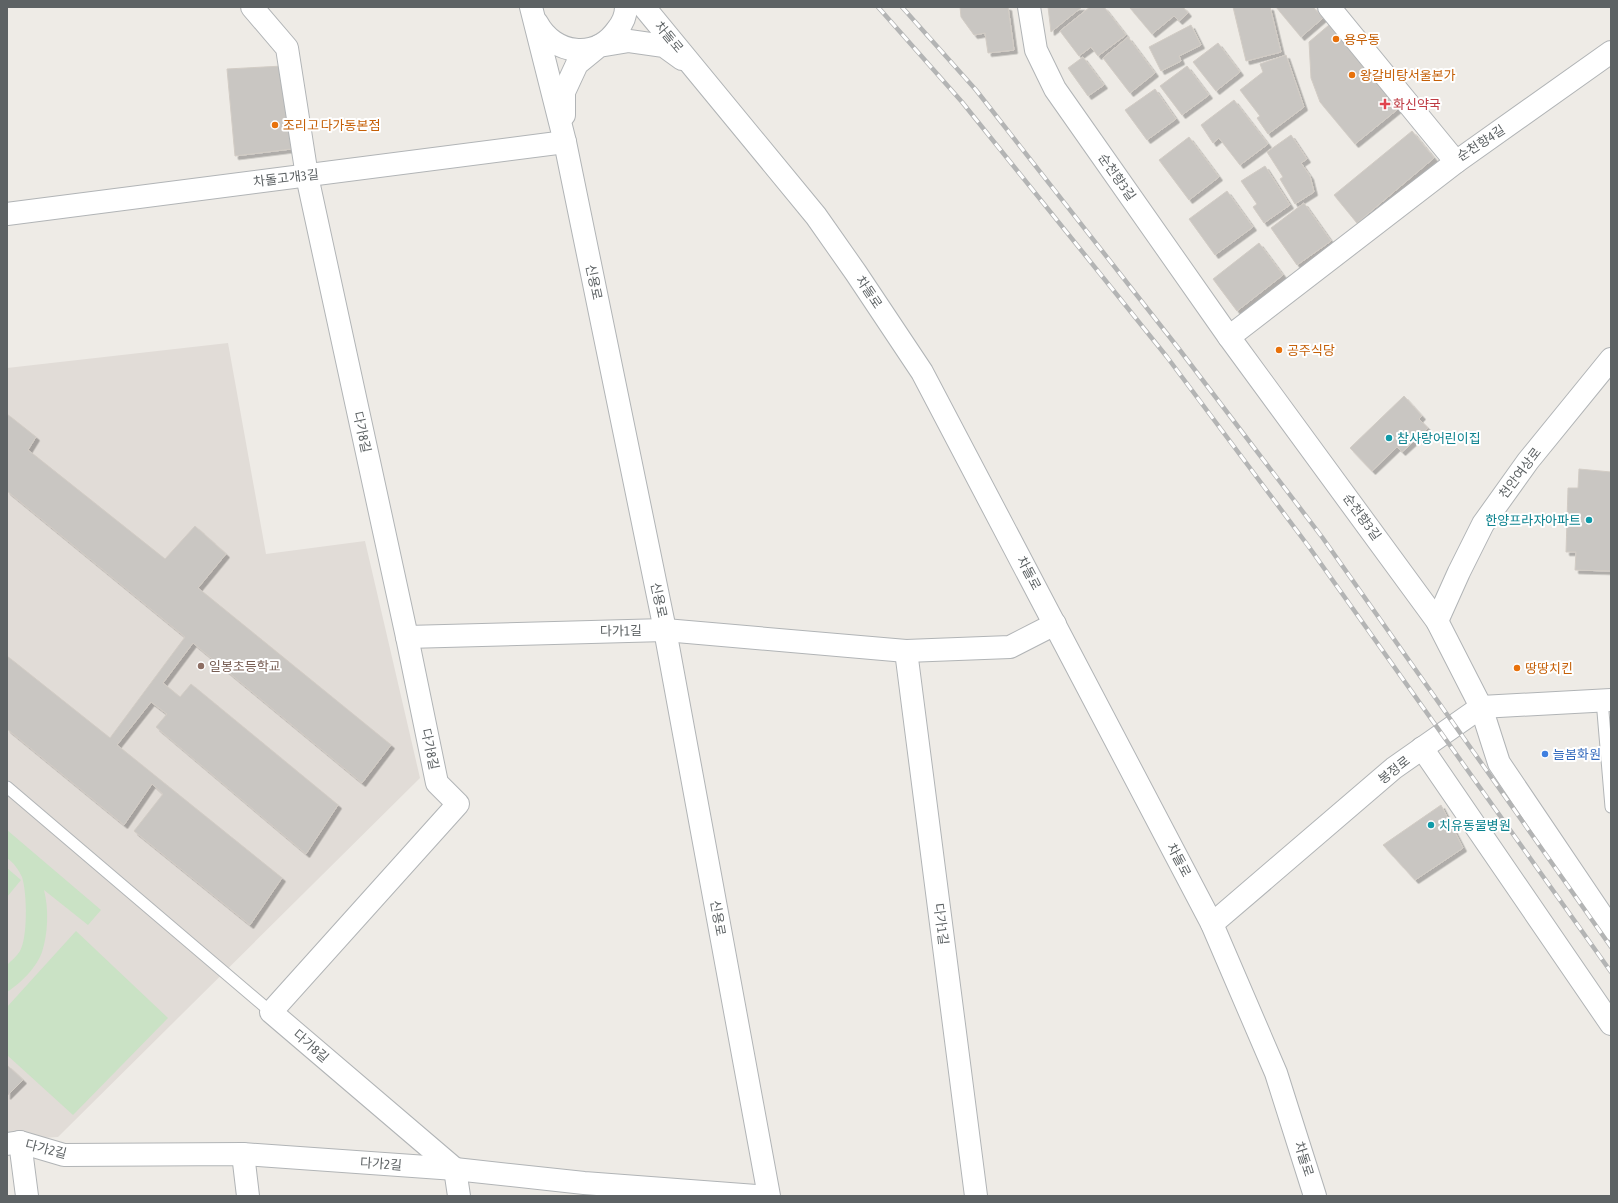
<svg xmlns="http://www.w3.org/2000/svg" width="1618" height="1203" font-family="'Asap Condensed','Noto Sans KR',sans-serif">
	<style>
		.education { fill: #e1dcd7 }
		.green { fill: #cae2c5 }
		.building { fill: #c9c6c2; stroke: #d2ccc5; filter: url(#shadow) }
		.lines { fill: none; stroke-linecap: round; stroke-linejoin: round }
		.service-casing { stroke: #b1b4b6; stroke-width: 13 }
		.minor-casing { stroke: #b1b4b6; stroke-width: 24 }
		.tertiary-casing { stroke: #b1b4b6; stroke-width: 24 }
		.service { stroke: #fff; stroke-width: 11 }
		.minor { stroke: #fff; stroke-width: 22 }
		.tertiary { stroke: #fff; stroke-width: 22 }
		.rail-casing { stroke: #b3b4b4; stroke-width: 4.5 }
		.rail { stroke: #fff; stroke-width: 3; stroke-dasharray: 9; stroke-linecap: butt }
		.food-dot { fill: #e8710a; stroke: #fff; stroke-width: 1.5 }
		.health-dot { fill: #e0444e; stroke: #fff; stroke-width: 1.5 }
		.culture-dot { fill: #0f9aa8; stroke: #fff; stroke-width: 1.5 }
		.education-dot { fill: #8d6e63; stroke: #fff; stroke-width: 1.5 }
		.shop-dot { fill: #3f7fe0; stroke: #fff; stroke-width: 1.5 }
		.labels { text-anchor: middle; dominant-baseline: central; stroke-width: 4; stroke-linejoin: round; paint-order: stroke }
		.street-label { font-size: 13px; fill: #5d6264; stroke: #fff }
		.food-label { font-size: 13px; fill: #c56008; stroke: #fff; text-anchor: start }
		.health-label { font-size: 13px; fill: #be3a42; stroke: #fff; text-anchor: start }
		.culture-label { font-size: 13px; fill: #0d838f; stroke: #fff; text-anchor: start }
		.education-label { font-size: 13px; fill: #785e54; stroke: #fff; text-anchor: start }
		.shop-label { font-size: 13px; fill: #366cbe; stroke: #fff; text-anchor: start }
	</style>
	<defs>
		<filter id="shadow"><feDropShadow dx="3.5" dy="3.5" stdDeviation="0" flood-color="#0004"/></filter>
	</defs>
	<rect width="100%" height="100%" fill="#eeebe6"/>
	<!-- education -->
	<polygon class="education" points="228,343 266,554 365,541 420,778 58,1137 7,1140 7,368"/>
	<!-- green -->
	<g class="green">
		<path d="M7,830L101,910L88,925L44,890C49,909 48,934 42,952C37,967 20,984 7,992V965C11,961 17,956 20,951C28,937 27,892 22,877C18,869 14,863 7,858Z"/>
		<polygon points="7,868 21,880 7,897"/>
		<polygon points="76,931 168,1018 73,1115 7,1055 7,1007"/>
	</g>
	<!-- building -->
	<g class="building">
		<polygon points="960,7 1008,7 1014,50 988,53 985,33 974,35 961,17"/>
		<polygon points="1048,7 1082,7 1051,32"/>
		<polygon points="1090,7 1104,7 1126,35 1098,56 1091,47 1079,56 1060,31"/>
		<polygon points="1183,7 1188,13 1179,21 1174,16 1152,34 1130,8"/>
		<polygon points="1233,7 1270,7 1281,52 1246,61"/>
		<polygon points="1276,7 1313,7 1323,18 1301,37"/>
		<polygon points="1191,25 1201,45 1179,56 1181,61 1161,71 1149,47"/>
		<polygon points="1329,25 1398,109 1355,144 1320,102 1311,78 1309,42"/>
		<polygon points="1128,37 1155,73 1130,93 1103,58"/>
		<polygon points="1218,43 1240,72 1216,91 1193,62"/>
		<polygon points="1286,55 1304,107 1268,134 1257,118 1260,116 1240,90 1263,72 1260,64"/>
		<polygon points="1083,57 1104,85 1088,96 1068,68"/>
		<polygon points="282,66 291,149 235,156 227,69"/>
		<polygon points="1187,66 1209,95 1182,115 1160,86"/>
		<polygon points="1155,89 1176,119 1147,140 1125,110"/>
		<polygon points="1234,100 1268,144 1240,165 1219,138 1213,143 1201,125"/>
		<polygon points="1412,131 1434,158 1357,223 1334,195"/>
		<polygon points="1291,135 1307,159 1301,163 1310,176 1314,192 1295,204 1280,179 1283,177 1267,152"/>
		<polygon points="1189,137 1219,177 1189,200 1159,160"/>
		<polygon points="1265,166 1290,205 1264,223 1253,207 1257,204 1241,181"/>
		<polygon points="1227,191 1253,227 1215,255 1189,219"/>
		<polygon points="1304,203 1331,241 1297,265 1271,228"/>
		<polygon points="1259,243 1283,275 1237,311 1213,279"/>
		<polygon points="1404,396 1422,416 1419,419 1428,428 1402,452 1397,447 1372,471 1350,448"/>
		<polygon points="7,414 36,437 28,450 165,559 195,526 226,554 198,588 391,745 362,783 193,643 163,683 180,697 191,684 338,805 306,854 156,727 167,714 151,702 117,745 282,878 250,925 134,831 163,794 152,784 124,825 7,729 7,656 110,738 185,637 7,491"/>
		<polygon points="1579,469 1611,472 1611,571 1575,570 1576,552 1566,552 1568,488 1578,488"/>
		<polygon points="1441,805 1463,848 1415,880 1383,845"/>
		<polygon points="7,1065 23,1080 7,1096"/>
	</g>
	<g class="lines">
		<defs>
			<g id="service">
				<polyline points="1602,700 1611,807"/>
				<polyline points="7,787 271,1012"/>
			</g>
			<g id="minor">
				<polyline points="252,7 287,48 307,176 407,637 437,783 458,804 271,1012 455,1169 459,1196"/>
				<polyline points="1029,7 1036,50 1055,89 1229,337 1437,621 1481,707 1499,763 1611,929"/>
				<polyline points="1329,7 1456,162 1611,52"/>
				<polyline points="7,214 565,142"/>
				<polyline points="1229,337 1456,162"/>
				<polyline points="1437,621 1459,572 1483,524 1528,461 1611,359"/>
				<polyline points="407,637 665,630 906,651 1010,647 1055,624"/>
				<polyline points="906,651 976,1196"/>
				<polyline points="1422,748 1611,1024"/>
				<polyline points="20,1142 27,1196"/>
				<polyline points="7,1144 20,1142 64,1155 243,1154 455,1169 584,1183 756,1196"/>
				<polyline points="243,1154 248,1196"/>
			</g>
			<g id="tertiary">
				<polyline points="531,7 565,142 665,630 769,1196"/>
				<polyline points="644,7 816,216 856,273 922,372 1212,924 1276,1073 1315,1196"/>
				<path d="M537,23C554,55 596,60 617,30C622,24 626,15 626,7"/>
				<polyline points="564,115 564,92 577,64 599,46 629,41 664,46 682,59"/>
				<polyline points="1212,924 1394,768 1481,707 1611,700"/>
			</g>
		</defs>
		<!-- service casing -->
		<use href="#service" class="service-casing"/>
		<!-- minor casing -->
		<use href="#minor" class="minor-casing"/>
		<!-- tertiary casing -->
		<use href="#tertiary" class="tertiary-casing"/>
		<!-- service -->
		<use href="#service" class="service"/>
		<!-- minor -->
		<use href="#minor" class="minor"/>
		<!-- tertiary -->
		<use href="#tertiary" class="tertiary"/>
		<defs>
			<g id="rail">
				<polyline points="878,7 962,102 1167,357 1309,547 1611,972"/>
				<polyline points="902,7 976,90 1179,349 1322,537 1611,947"/>
			</g>
		</defs>
		<!-- rail casing -->
		<use href="#rail" class="rail-casing"/>
		<!-- rail -->
		<use href="#rail" class="rail"/>
	</g>
	<!-- markers -->
	<g class="food-dot">
		<circle cx="1336" cy="39" r="4"/>
		<circle cx="1352" cy="75" r="4"/>
		<circle cx="275" cy="125" r="4"/>
		<circle cx="1279" cy="350" r="4"/>
		<circle cx="1517" cy="668" r="4"/>
	</g>
	<path class="health-dot" d="M1383 98h4v4h4v4h-4v4h-4v-4h-4v-4h4z"/>
	<g class="culture-dot">
		<circle cx="1389" cy="438" r="4"/>
		<circle cx="1589" cy="520" r="4"/>
		<circle cx="1431" cy="825" r="4"/>
	</g>
	<circle class="education-dot" cx="201" cy="666" r="4"/>
	<circle class="shop-dot" cx="1545" cy="754" r="4"/>
	<g class="labels">
		<!-- street labels -->
		<g class="street-label">
			<text transform="translate(669 37) rotate(50)">차돌로</text>
			<text transform="translate(1481 143) rotate(-33)">순천향4길</text>
			<text transform="translate(1117 177) rotate(55)">순천향3길</text>
			<text transform="translate(286 178) rotate(-7)">차돌고개3길</text>
			<text transform="translate(594 282) rotate(78)">신용로</text>
			<text transform="translate(869 292) rotate(56)">차돌로</text>
			<text transform="translate(362 432) rotate(78)">다가8길</text>
			<text transform="translate(1520 473) rotate(-53)">천안여상로</text>
			<text transform="translate(1362 517) rotate(54)">순천향3길</text>
			<text transform="translate(1029 573) rotate(62)">차돌로</text>
			<text transform="translate(659 600) rotate(78)">신용로</text>
			<text transform="translate(621 631) rotate(-1)">다가1길</text>
			<text transform="translate(430 749) rotate(78)">다가8길</text>
			<text transform="translate(1394 770) rotate(-38)">봉정로</text>
			<text transform="translate(1179 860) rotate(62)">차돌로</text>
			<text transform="translate(718 918) rotate(80)">신용로</text>
			<text transform="translate(941 924) rotate(83)">다가1길</text>
			<text transform="translate(311 1046) rotate(41)">다가8길</text>
			<text transform="translate(46 1149) rotate(14)">다가2길</text>
			<text transform="translate(1304 1159) rotate(72)">차돌로</text>
			<text transform="translate(381 1164) rotate(4)">다가2길</text>
		</g>
		<!-- food labels -->
		<g class="food-label">
			<text x="1344" y="39">용우동</text>
			<text x="1360" y="75">왕갈비탕서울본가</text>
			<text x="283" y="125">조리고 다가동본점</text>
			<text x="1287" y="350">공주식당</text>
			<text x="1525" y="668">땅땅치킨</text>
		</g>
		<!-- health labels -->
		<g class="health-label">
			<text x="1393" y="104">화신약국</text>
		</g>
		<!-- culture labels -->
		<g class="culture-label">
			<text x="1397" y="438">참사랑어린이집</text>
			<text x="1581" y="520" text-anchor="end">한양프라자아파트</text>
			<text x="1439" y="825">치유동물병원</text>
		</g>
		<!-- education labels -->
		<g class="education-label">
			<text x="209" y="666">일봉초등학교</text>
		</g>
		<!-- shop labels -->
		<g class="shop-label">
			<text x="1553" y="754">늘봄화원</text>
		</g>
	</g>
	<!-- border -->
	<rect width="1618" height="1203" fill="none" stroke="#5d6264" stroke-width="16"/>
</svg>
